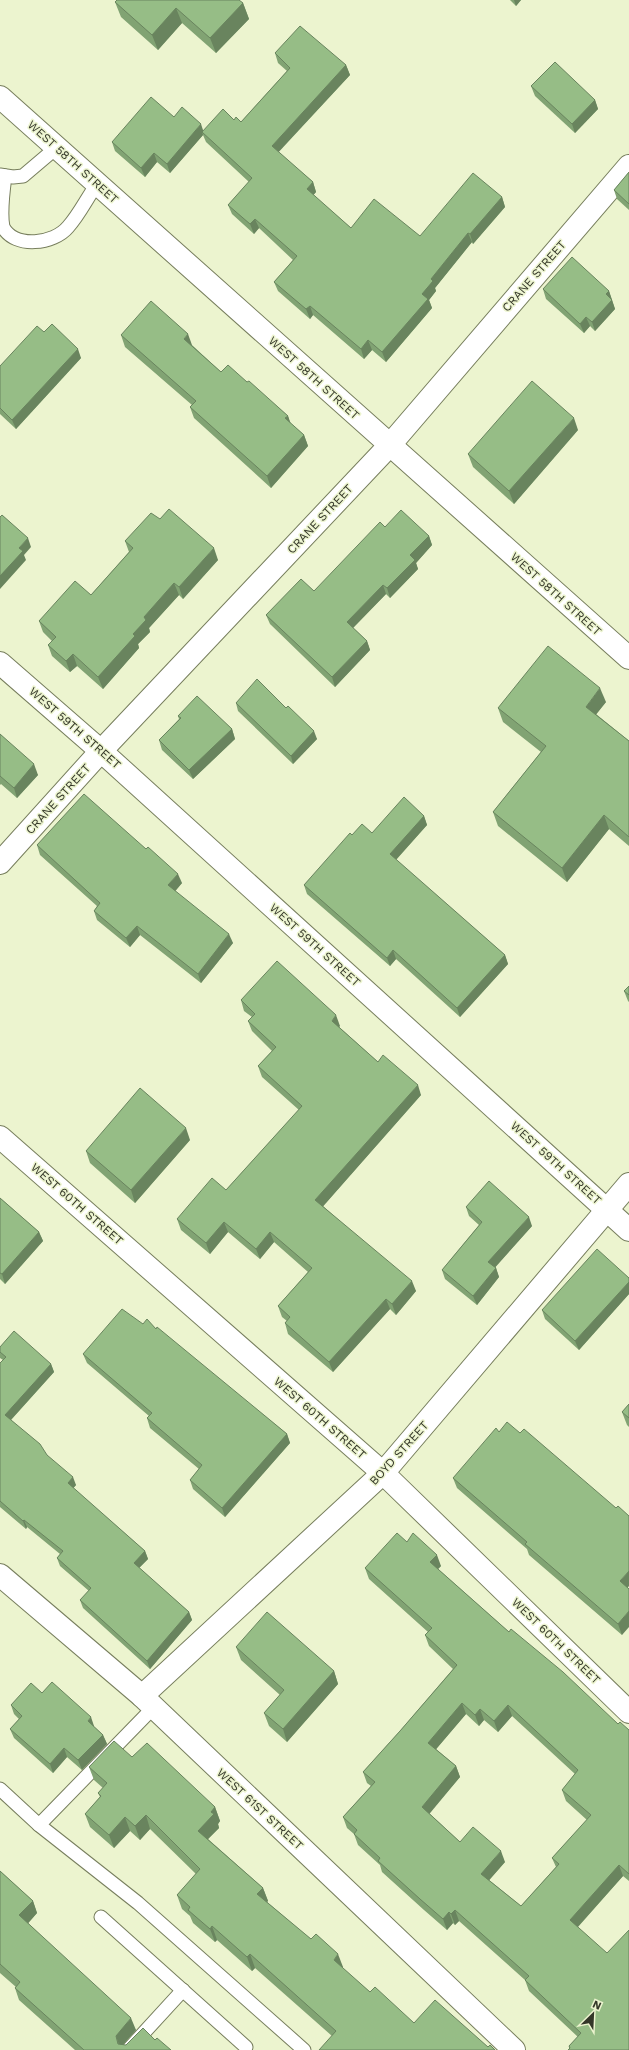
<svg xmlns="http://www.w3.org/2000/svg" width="629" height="2050" font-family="'Work Sans',sans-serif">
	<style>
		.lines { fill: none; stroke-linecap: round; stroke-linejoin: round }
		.lane-casing { stroke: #777e5d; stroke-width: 15 }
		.street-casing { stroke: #777e5d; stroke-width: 24 }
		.secondary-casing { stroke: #777e5d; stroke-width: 24 }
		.lane { stroke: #fff; stroke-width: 13 }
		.street { stroke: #fff; stroke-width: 22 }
		.secondary { stroke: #fff; stroke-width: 22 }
		.wall { fill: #81a373; fill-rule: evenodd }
		.shaded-wall { fill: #69845e }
		.building { fill: #96bd86; stroke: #69845e; fill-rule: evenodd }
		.labels { text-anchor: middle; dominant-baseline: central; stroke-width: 3; stroke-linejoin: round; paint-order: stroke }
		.street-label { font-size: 12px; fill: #343729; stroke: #ecf4cf }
	</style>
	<rect width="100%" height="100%" fill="#ecf4cf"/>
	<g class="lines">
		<defs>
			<g id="lane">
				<polyline points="0,175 13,177 23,176 56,148"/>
				<path d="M5,176C3,191 0,213 3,227C15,249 54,244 68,227C79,215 87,198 97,184"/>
				<polyline points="0,1789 39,1825 153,1708"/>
				<polyline points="39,1825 138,1903 304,2050"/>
				<polyline points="101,1917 246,2047"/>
				<polyline points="128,2050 183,1990"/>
			</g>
			<g id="street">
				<polyline points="0,97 629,658"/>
				<polyline points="0,863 101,751 389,446 629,166"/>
				<polyline points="0,1137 383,1473 629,1712"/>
				<polyline points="0,1575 142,1696 514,2050"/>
				<polyline points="142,1696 383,1473 629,1184"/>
			</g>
			<polyline id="secondary" points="0,663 101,751 629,1230"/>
		</defs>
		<!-- lane casing -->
		<use href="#lane" class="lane-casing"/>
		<!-- street casing -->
		<use href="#street" class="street-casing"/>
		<!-- secondary casing -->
		<use href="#secondary" class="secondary-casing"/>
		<!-- lane -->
		<use href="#lane" class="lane"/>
		<!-- street -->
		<use href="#street" class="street"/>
		<!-- secondary -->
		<use href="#secondary" class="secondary"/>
	</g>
	<!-- wall -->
	<g class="wall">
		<polygon points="510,0 521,0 516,6"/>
		<polygon points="115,2 243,3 249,19 216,53 182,23 158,50 121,17"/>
		<polygon points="275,53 346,65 350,75 278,152 313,182 316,192 313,195 351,228 420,236 502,197 505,207 473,244 472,242 435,288 436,291 429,300 432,308 386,362 372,350 364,359 313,315 310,319 278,291 274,282 293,260 259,228 254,234 232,214 228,205 249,182 206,142 203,135 170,173 157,162 145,177 115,151 112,142 174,117 204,131 234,120 241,122 287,71 278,63"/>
		<polygon points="531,86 595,100 598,109 575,133 535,96"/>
		<polygon points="629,172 629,210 617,199 614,190"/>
		<polygon points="543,289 609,291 615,309 595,331 590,326 584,333 546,299"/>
		<polygon points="44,332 81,358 16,429 0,414 0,366"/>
		<polygon points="121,335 192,345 221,372 247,382 288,416 290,423 304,435 308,446 271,488 194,418 190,407 192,405 125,347"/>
		<polygon points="578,430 514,504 473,467 468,454"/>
		<polygon points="160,519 218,560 183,599 179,595 149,628 150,632 138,644 139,648 103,689 77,666 70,672 52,656 48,645 52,641 43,632 39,621 91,595 129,552 125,541"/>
		<polygon points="385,527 429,536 432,545 416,563 418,569 390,598 386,594 353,628 367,641 370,650 335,687 270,624 266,615 314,591"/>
		<polygon points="606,702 596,714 629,741 629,846 609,829 567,882 498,826 493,812 541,752 503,722 498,708"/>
		<polygon points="236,703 286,708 317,739 293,764 238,711"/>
		<polygon points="178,716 232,729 235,739 193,779 162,750 159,740 179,719"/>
		<polygon points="0,734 38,775 17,798 1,784 0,785"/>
		<polygon points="424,816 427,825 396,860 505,955 508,964 460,1017 396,959 390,966 307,894 304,885 352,835 372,833"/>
		<polygon points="37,845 182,883 175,891 233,943 201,983 140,935 130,947 97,920 94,911 97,906 40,855"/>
		<polygon points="629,986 629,1002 628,1001 624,991"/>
		<polygon points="241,1000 340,1026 339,1027 378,1062 421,1095 323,1206 416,1291 396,1315 390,1309 333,1372 288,1334 285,1323 287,1321 282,1317 278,1306 308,1272 274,1242 260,1259 228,1232 210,1254 181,1230 177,1219 226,1190 299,1110 262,1077 258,1066 272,1051 252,1031 248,1021 252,1017 244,1011"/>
		<polygon points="190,1140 135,1203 90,1163 86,1151"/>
		<polygon points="0,1198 39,1232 43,1241 5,1284 0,1279"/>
		<polygon points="466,1207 532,1226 495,1267 496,1268 499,1277 477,1305 445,1279 442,1270 479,1225 469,1216"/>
		<polygon points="629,1278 629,1294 579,1350 545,1319 542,1310"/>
		<polygon points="143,1324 156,1329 287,1434 290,1443 225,1517 193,1489 190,1480 199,1469 150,1428 147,1418 149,1416 87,1363 83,1354"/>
		<polygon points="0,1347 51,1364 54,1372 11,1420 76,1485 73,1488 145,1551 148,1559 139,1568 189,1612 192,1620 150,1669 83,1608 80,1600 89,1591 60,1566 57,1558 60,1554 27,1527 26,1529 0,1507 0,1363 3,1360 0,1358"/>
		<polygon points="629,1404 629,1427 627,1425 622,1412"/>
		<polygon points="499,1432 520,1433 628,1588 622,1635 529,1555 527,1549 457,1488 453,1478"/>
		<path d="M407,1542L441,1566L438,1569L509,1632L618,1724L629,1730V1881L623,1876L578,1927L629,2050L569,2048V2046L578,2037L529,1991L525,1980L459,1921L455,1925L453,1923L447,1930L424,1910L382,1872L380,1865L358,1845L354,1834L347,1828L343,1817L371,1786L367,1783L363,1772L400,1731L453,1669L429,1646L425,1635L428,1632L369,1579L365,1568ZM466,1714L479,1726L484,1720L498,1732L512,1716L575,1774L562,1790L566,1801L587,1820L552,1858L556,1867L521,1906L489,1880L505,1862L460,1842L429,1813L460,1777L456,1766L436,1749Z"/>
		<polygon points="236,1647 334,1671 338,1684 287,1742 269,1726 264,1713 280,1695 241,1660"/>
		<polygon points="42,1693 94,1726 94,1727 103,1735 107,1744 82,1770 67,1757 53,1773 14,1738 10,1729 19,1719 14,1714 11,1705"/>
		<polygon points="132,1757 215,1807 220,1821 218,1824 219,1828 208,1839 263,1888 268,1901 267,1902 343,1967 342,1968 370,1992 414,2023 495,2050 332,2036 255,1968 252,1971 217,1940 215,1942 193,1923 190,1916 182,1909 177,1895 196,1874 150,1829 140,1840 130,1831 114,1848 90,1827 85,1814 100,1797 98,1793 103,1788 94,1780 89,1767"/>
		<polygon points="0,1871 33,1901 37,1913 28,1923 136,2030 123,2045 126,2045 155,2040 171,2050 75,2050 19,2000 15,1988 16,1987 0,1973"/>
	</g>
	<!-- shaded-wall -->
	<g class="shaded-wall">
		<polygon points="514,0 521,0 516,6"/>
		<polygon points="243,3 249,19 216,53 210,38"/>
		<polygon points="176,8 182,23 158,50 152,35"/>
		<polygon points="346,65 350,75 275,156 272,146"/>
		<polygon points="595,100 598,109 575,133 572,124"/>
		<polygon points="201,124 204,133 202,132 203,135 170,173 167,164"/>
		<polygon points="154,153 157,162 145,177 141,168"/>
		<polygon points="313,182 316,192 310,199 307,189"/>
		<polygon points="502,197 505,207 473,244 470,234"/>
		<polygon points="255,219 259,228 254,234 250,224"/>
		<polygon points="468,233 472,242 435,288 436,291 429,300 432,308 386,362 382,352 422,294 431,279"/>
		<polygon points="609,291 615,309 595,331 592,322 606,294"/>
		<polygon points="310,306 313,315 310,319 306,309"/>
		<polygon points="586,317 590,326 584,333 580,324"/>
		<polygon points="188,334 192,345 188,350 184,339"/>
		<polygon points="368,340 372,350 364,359 361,349"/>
		<polygon points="78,349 81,358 16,429 12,420"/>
		<polygon points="288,416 292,427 285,418"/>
		<polygon points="574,418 578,430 514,504 509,491"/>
		<polygon points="304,435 308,446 271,488 267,476"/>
		<polygon points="429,536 432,545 416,563 418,569 390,598 387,588 410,555"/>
		<polygon points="28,538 31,547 24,555 26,560 0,589 0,576 19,548"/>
		<polygon points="214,548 218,560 183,599 179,587"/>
		<polygon points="174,583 179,595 149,628 150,632 138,644 139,648 103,689 98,677 133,634 144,617"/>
		<polygon points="383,585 386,594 350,631 347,622"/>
		<polygon points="367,641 370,650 335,687 332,677"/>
		<polygon points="73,654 77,666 70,672 66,661"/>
		<polygon points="600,688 606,702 591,721 586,707"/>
		<polygon points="232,729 235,739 193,779 189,770"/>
		<polygon points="314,731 317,739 293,764 291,756"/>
		<polygon points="34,764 38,775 17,798 14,788"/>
		<polygon points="604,815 609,829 567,882 562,868"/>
		<polygon points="424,816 427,825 393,863 390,854"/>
		<polygon points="178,874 182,883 172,895 168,885"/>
		<polygon points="137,926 140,935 130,947 126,938"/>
		<polygon points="229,934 233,943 201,983 198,974"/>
		<polygon points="393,950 396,959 390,966 387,958"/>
		<polygon points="505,955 508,964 460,1017 457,1008"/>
		<polygon points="336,1015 340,1026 335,1031 332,1021"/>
		<polygon points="418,1085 421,1095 319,1211 315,1200"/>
		<polygon points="186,1128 190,1140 135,1203 131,1190"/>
		<polygon points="529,1217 532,1226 492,1271 488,1262"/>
		<polygon points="224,1222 228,1232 210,1254 206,1243"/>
		<polygon points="39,1232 43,1241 5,1284 2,1274"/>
		<polygon points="270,1232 274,1242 260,1259 256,1249"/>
		<polygon points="496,1268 499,1277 477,1305 473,1296"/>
		<polygon points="412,1281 416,1291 396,1315 392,1304"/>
		<polygon points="629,1282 629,1294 579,1350 575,1341"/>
		<polygon points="386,1299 390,1309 333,1372 329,1362"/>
		<polygon points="51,1364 54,1372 8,1423 5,1415"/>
		<polygon points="287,1434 290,1443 225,1517 222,1508"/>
		<polygon points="73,1477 76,1485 71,1491 68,1483"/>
		<polygon points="24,1520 27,1527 26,1529 23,1521"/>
		<polygon points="145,1551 148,1559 136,1571 134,1563"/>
		<polygon points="437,1555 441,1566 434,1573 430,1562"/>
		<polygon points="629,1571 629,1586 624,1592 620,1581"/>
		<polygon points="629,1611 629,1627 622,1635 618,1624"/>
		<polygon points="189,1612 192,1620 150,1669 147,1661"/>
		<polygon points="334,1671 338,1684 287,1742 283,1729"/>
		<polygon points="462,1703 466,1714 432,1754 428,1743"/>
		<polygon points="508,1705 512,1716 498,1732 494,1721"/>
		<polygon points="480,1709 484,1720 479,1726 475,1715"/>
		<polygon points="91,1717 94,1726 91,1730 88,1721"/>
		<polygon points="103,1735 107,1744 82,1770 78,1760"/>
		<polygon points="64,1748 67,1757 53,1773 50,1764"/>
		<polygon points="456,1766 460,1777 426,1818 422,1807"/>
		<polygon points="215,1807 220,1821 218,1824 219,1828 203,1844 198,1831 211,1812"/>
		<polygon points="146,1815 150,1829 140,1840 135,1826"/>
		<polygon points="125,1817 130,1831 114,1848 109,1835"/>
		<polygon points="501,1851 505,1862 485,1885 481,1874"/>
		<polygon points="619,1865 623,1876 574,1931 570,1920"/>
		<polygon points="263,1888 268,1901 262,1907 257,1894"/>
		<polygon points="33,1901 37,1913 24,1928 19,1915"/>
		<polygon points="455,1910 459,1921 455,1925 451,1914"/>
		<polygon points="449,1912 453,1923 447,1930 443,1919"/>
		<polygon points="212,1926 217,1940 215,1942 210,1929"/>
		<polygon points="250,1954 255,1968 252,1971 247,1957"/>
		<polygon points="338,1954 343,1967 339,1974 334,1960"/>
		<polygon points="131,2018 136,2030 120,2048 121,2050 116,2036"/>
	</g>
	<!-- building -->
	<g class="building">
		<polygon points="117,0 239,0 243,3 210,38 176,8 152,35 115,2"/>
		<polygon points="300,26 346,65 272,146 313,182 307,189 351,228 374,199 420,236 473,173 502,197 470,234 468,233 431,279 433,281 422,294 428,299 382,352 368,340 361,349 310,306 306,309 274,282 297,256 255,219 250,224 228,205 252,178 202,132 223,109 234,120 236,117 241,122 290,68 275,53"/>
		<polygon points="555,62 595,100 572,124 531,86"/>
		<polygon points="151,97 174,117 182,107 201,124 167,164 154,153 141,168 112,142"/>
		<polygon points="629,172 629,204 614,190"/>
		<polygon points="572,257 609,291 606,294 612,300 592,322 586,317 580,324 543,289"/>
		<polygon points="151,301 188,334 184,339 221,372 228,365 247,382 249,381 288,416 285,418 304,435 267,476 190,407 196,401 121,335"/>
		<polygon points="52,324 78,349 12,420 0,408 0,366 37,326 44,332"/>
		<polygon points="532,381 574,418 509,491 468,454"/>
		<polygon points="169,509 214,548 179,587 174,583 144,617 146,620 133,634 135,636 98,677 73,654 66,661 48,645 56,637 39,621 75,581 91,595 133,548 125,541 151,513 160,519"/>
		<polygon points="401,510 429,536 410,555 415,560 387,588 383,585 347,622 367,641 332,677 266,615 301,579 314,591 380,522 385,527"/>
		<polygon points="2,515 28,538 19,548 23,551 0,576 0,517"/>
		<polygon points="548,646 600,688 586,707 629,741 629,837 604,815 562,868 493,812 546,746 498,708"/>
		<polygon points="257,679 286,708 288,706 314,731 291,756 236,703"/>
		<polygon points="197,696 232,729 189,770 159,740 181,718 178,716"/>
		<polygon points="0,734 34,764 14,788 0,776"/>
		<polygon points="84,794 146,849 148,847 178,874 168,885 229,934 198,974 137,926 126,938 94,911 100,903 37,845"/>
		<polygon points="404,797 424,816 390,854 505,955 457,1008 393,950 387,958 304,885 350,833 352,835 362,824 372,833"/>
		<polygon points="277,961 336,1015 332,1021 378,1062 383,1055 418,1085 315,1200 412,1281 392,1304 386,1299 329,1362 285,1323 290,1317 278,1306 312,1268 270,1232 256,1249 224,1222 206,1243 177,1219 212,1178 226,1190 302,1106 258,1066 276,1047 248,1021 255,1014 241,1000"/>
		<polygon points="629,986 629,995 624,991"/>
		<polygon points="140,1088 186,1128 131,1190 86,1151"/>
		<polygon points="489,1181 529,1217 488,1262 496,1268 473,1296 442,1270 482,1222 466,1207"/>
		<polygon points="0,1198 39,1232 2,1274 0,1273"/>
		<polygon points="597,1249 629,1278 629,1282 575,1341 542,1310"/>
		<polygon points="122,1309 143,1324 147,1319 156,1329 157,1327 287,1434 222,1508 190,1480 202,1465 147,1418 152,1413 83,1354"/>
		<polygon points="14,1331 51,1364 5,1415 40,1444 47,1455 73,1477 68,1483 145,1551 134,1563 189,1612 147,1661 80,1600 91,1588 57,1558 63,1551 24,1520 23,1521 0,1501 0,1363 6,1357 0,1352 0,1347"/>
		<polygon points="629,1404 629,1418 622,1412"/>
		<polygon points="507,1422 520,1433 524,1429 616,1508 618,1506 629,1516 629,1571 620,1581 629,1589 629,1611 618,1624 525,1544 527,1542 453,1478 496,1428 499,1432"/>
		<path d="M397,1533L407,1542L413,1533L437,1555L430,1562L509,1632L511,1629L563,1672L618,1724L620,1722L629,1730V1874L619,1865L570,1920L607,1953L629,1930V2050H568L570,2048L569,2046L581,2033L525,1980L529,1976L455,1910L451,1914L449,1912L443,1919L420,1899L378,1861L380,1858L354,1834L357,1830L343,1817L375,1782L363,1772L400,1731L457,1665L425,1635L432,1628L365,1568ZM462,1703L475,1715L480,1709L494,1721L508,1705L578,1770L562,1790L591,1815L552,1858L559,1864L521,1906L481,1874L501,1851L473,1827L460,1842L422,1807L456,1766L428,1743Z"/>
		<polygon points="267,1612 334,1671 283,1729 264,1713 284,1690 236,1647"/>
		<polygon points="52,1682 91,1717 88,1721 103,1735 78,1760 64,1748 50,1764 10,1729 22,1716 11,1705 31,1683 42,1693"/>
		<polygon points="114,1741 132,1757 147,1743 215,1807 211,1812 214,1814 198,1831 263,1888 257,1894 311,1939 316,1934 338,1954 334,1960 370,1992 375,1987 414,2023 435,2000 488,2047 490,2045 495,2050 319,2050 336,2031 250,1954 247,1957 212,1926 210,1929 188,1910 190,1907 177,1895 200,1869 146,1815 135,1826 125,1817 109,1835 85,1814 101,1796 98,1793 107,1783 89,1767"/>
		<polygon points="0,1871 33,1901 19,1915 131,2018 116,2036 118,2044 126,2045 143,2028 155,2040 157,2038 171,2050 84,2050 15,1988 20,1982 0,1964"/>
	</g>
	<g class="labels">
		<!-- street labels -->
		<g class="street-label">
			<text transform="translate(73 162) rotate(42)">WEST 58TH STREET</text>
			<text transform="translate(534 276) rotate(-49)">CRANE STREET</text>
			<text transform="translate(314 378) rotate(42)">WEST 58TH STREET</text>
			<text transform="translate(320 519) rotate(-47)">CRANE STREET</text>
			<text transform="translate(556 594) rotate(42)">WEST 58TH STREET</text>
			<text transform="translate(75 728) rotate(41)">WEST 59TH STREET</text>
			<text transform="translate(58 799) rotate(-48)">CRANE STREET</text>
			<text transform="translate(315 945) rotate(42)">WEST 59TH STREET</text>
			<text transform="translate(556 1163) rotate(42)">WEST 59TH STREET</text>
			<text transform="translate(77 1204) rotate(41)">WEST 60TH STREET</text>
			<text transform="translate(320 1418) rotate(41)">WEST 60TH STREET</text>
			<text transform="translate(399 1453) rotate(-48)">BOYD STREET</text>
			<text transform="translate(556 1641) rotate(44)">WEST 60TH STREET</text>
			<text transform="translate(260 1809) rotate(43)">WEST 61ST STREET</text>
		</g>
	</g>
	<!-- north arrow -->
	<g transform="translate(593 2014) rotate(24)" stroke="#ecf4cf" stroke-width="3" paint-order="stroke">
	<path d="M0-3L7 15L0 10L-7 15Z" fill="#343729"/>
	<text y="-6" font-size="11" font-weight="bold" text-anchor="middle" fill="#343729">N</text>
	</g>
</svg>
